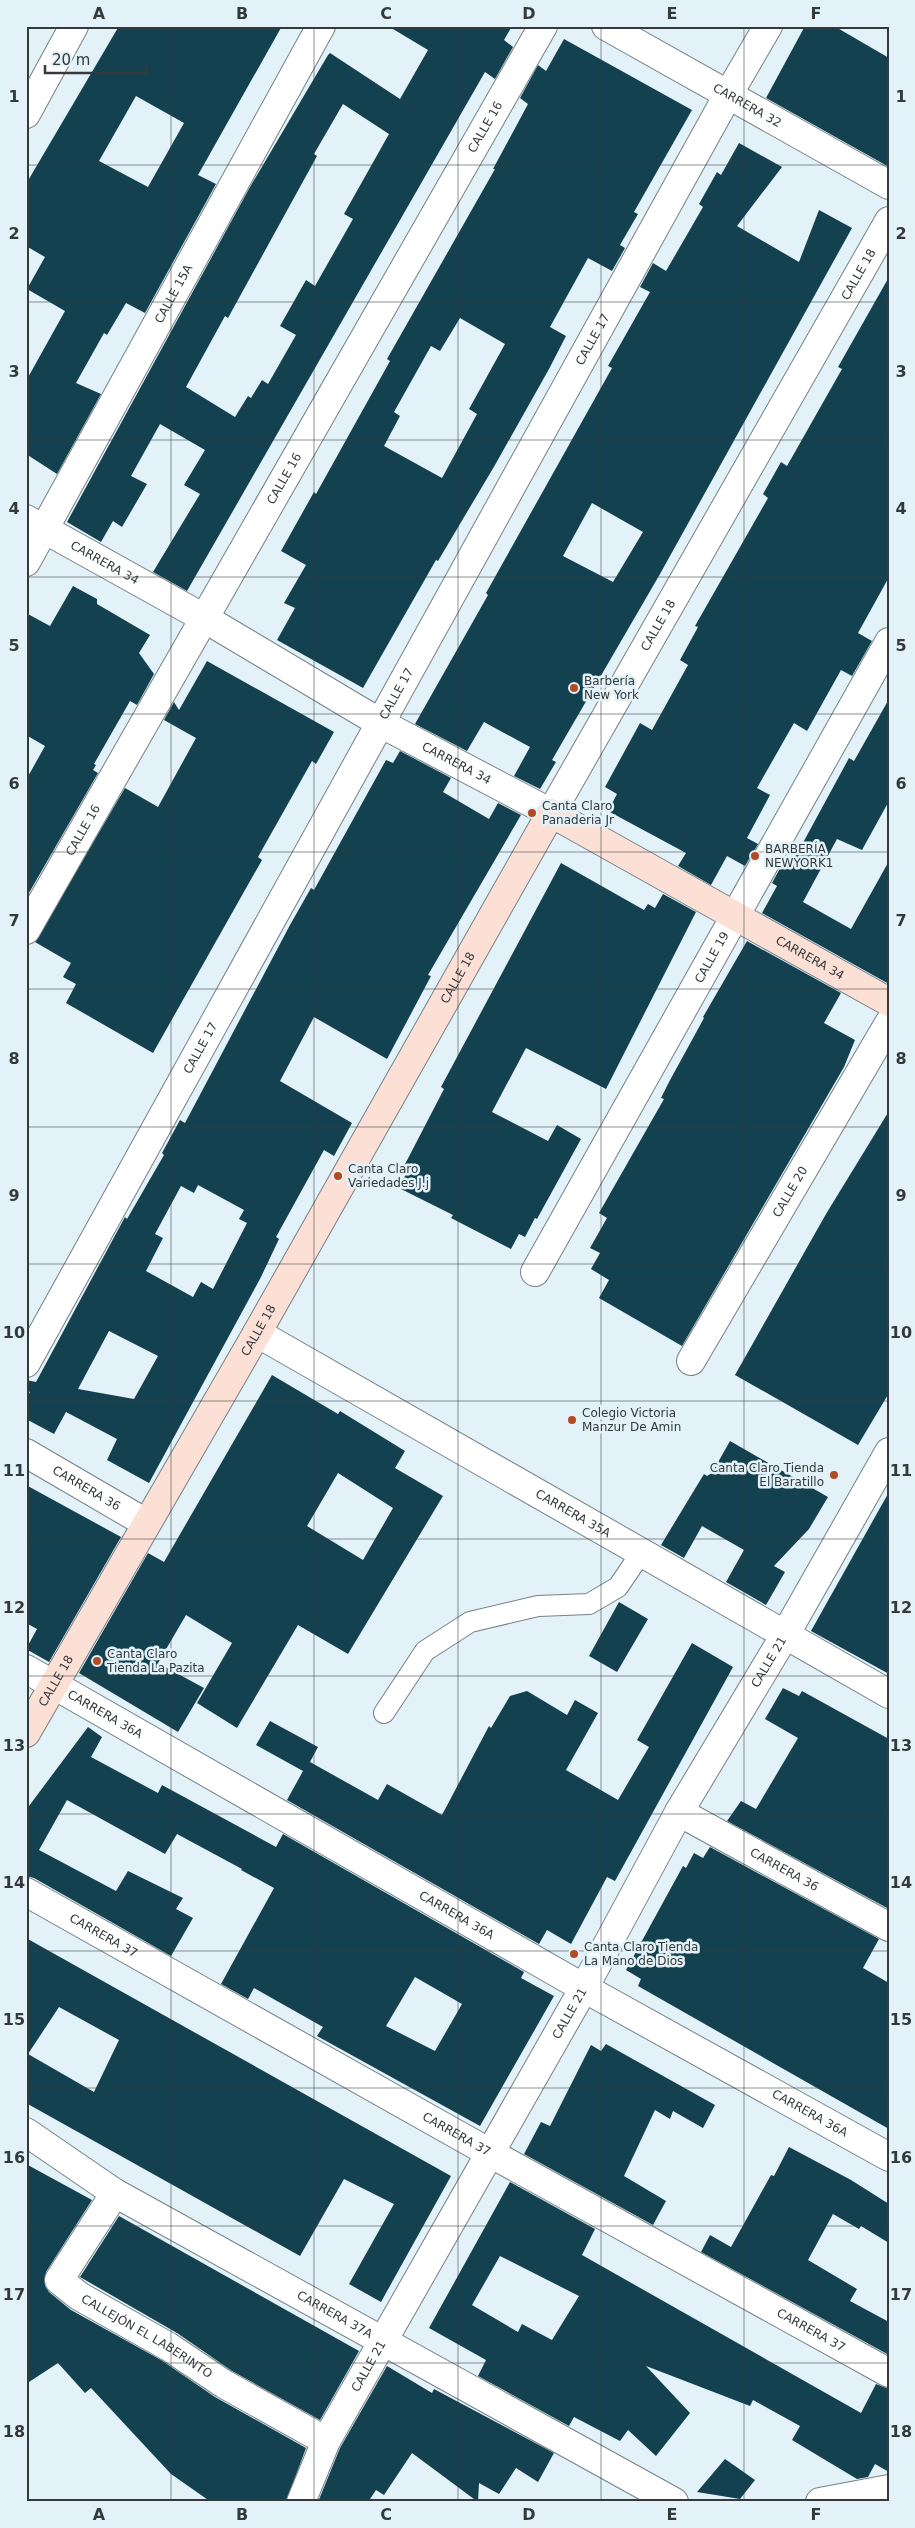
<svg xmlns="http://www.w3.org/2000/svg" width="915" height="2528" font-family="'DejaVu Sans',sans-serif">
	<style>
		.building { fill: #14414f; fill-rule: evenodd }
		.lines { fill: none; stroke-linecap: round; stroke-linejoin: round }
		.lane-casing { stroke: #748287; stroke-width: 22 }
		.street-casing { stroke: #748287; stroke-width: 30 }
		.secondary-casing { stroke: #748287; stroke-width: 30 }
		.lane { stroke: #fff; stroke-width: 20 }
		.street { stroke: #fff; stroke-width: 28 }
		.secondary { stroke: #fcdfd5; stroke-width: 28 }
		.grid { fill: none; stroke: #343a3c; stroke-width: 1; stroke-opacity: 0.55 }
		.poi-dot { fill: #b24b24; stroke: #e3f2f8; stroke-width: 2 }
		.labels { text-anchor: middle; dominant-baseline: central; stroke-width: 5; stroke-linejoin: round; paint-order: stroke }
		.street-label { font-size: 12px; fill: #343a3c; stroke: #e3f2f8 }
		.poi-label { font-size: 12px; fill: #343a3c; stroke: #e3f2f8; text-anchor: start }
		.neatline { fill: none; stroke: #343a3c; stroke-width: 2 }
		.grid-label { font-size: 16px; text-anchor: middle; font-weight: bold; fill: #343a3c }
	</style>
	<rect width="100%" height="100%" fill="#e3f2f8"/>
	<!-- building -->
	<g class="building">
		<path d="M119,26H282L198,175L216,184L145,313L126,303L107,335L104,333L76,383L101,394L57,474L26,454V381L65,311L27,289L45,257L26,246V184ZM136,96L184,123L148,187L99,161Z"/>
		<path d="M388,26H512L504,40L513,47L495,79L485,72L187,591L153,572L200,494L184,485L205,450L160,424L131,476L147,484L122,527L113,521L101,542L67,522L250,187L328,55L330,53L400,99L428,50ZM343,104L389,134L344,214L353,219L315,286L306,280L280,326L296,335L268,384L262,380L251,398L248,396L235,417L186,387L225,316L228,318L317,156L314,154Z"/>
		<polygon points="805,26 834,26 889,58 889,167 766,98"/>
		<path d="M564,39L692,110L634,212L638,214L620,245L625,248L612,271L588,258L550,327L566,336L549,369L495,465L438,561L436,560L363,688L277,640L295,608L284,603L306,565L281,551L314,492L316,494L390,361L387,359L495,169H493L528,104L520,98L538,65L546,71ZM460,318L505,344L469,409L477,414L442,478L384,446L400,416L394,412L431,346L440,351Z"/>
		<path d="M739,143L782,167L737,226L799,262L819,210L852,228L660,574L552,760L556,762L540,789L514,776L530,747L484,722L467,751L415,724L488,595L486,593L612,368L608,366L650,292L640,287L653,263L666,271L703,207L699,204L717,172L721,175ZM592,503L643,532L613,582L563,556Z"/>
		<polygon points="889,277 889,577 858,633 872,641 852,676 841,670 807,731 794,723 757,788 770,795 747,838 758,844 745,866 727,856 711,885 678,866 686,853 608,811 617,794 605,787 640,723 652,730 688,665 680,660 698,627 695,626 768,498 763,494 781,462 787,466 842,369 838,367"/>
		<polygon points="73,586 97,599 97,604 150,635 139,653 154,674 137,705 130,701 94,764 96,765 93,770 98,773 26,898 26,780 45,746 26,735 26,613 50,626"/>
		<polygon points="207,661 334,732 316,764 312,761 258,857 262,860 153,1053 66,1003 76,984 63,977 71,963 35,942 125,788 158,807 196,738 164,720 174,702 179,710"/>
		<polygon points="889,699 889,801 862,850 837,839 803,902 851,929 889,861 889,984 762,913 777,886 772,883 785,859 792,863 849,758 854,761"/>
		<path d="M400,751L451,778L443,792L489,819L498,803L521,815L428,975L431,976L387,1059L314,1017L280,1081L352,1123L334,1156L324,1150L276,1237L279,1239L261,1277L149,1483L107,1460L117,1439L66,1412L54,1434L26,1419V1399L30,1392L26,1390V1380L36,1382L125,1217L127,1219L164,1155L162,1153L180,1120L185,1123L290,925L311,888L314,890L386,760L393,763ZM198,1185L244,1210L239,1219L247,1223L213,1289L201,1282L193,1297L146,1271L163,1238L155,1234L181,1186L194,1193ZM109,1331L158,1356L134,1399L78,1389Z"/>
		<polygon points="561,863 644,910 648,904 655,908 663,894 696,912 606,1089 526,1048 492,1112 548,1141 557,1125 581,1139 537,1219 535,1218 525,1237 519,1234 511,1249 451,1218 453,1215 399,1188 407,1172 402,1170 444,1089 441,1087"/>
		<polygon points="747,941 841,993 824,1023 855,1040 844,1067 682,1346 599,1298 609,1280 591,1269 600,1253 590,1248 607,1218 599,1213 664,1099 661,1098 669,1082 704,1018 703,1017"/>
		<polygon points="889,1111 889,1393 858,1445 735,1375 826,1214"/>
		<path d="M272,1375L338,1414L340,1411L405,1451L395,1468L443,1496L348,1654L298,1625L237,1728L197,1703L232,1643L186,1615L158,1663L204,1688L178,1732L79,1673L148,1553L164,1562ZM338,1473L393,1508L363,1560L307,1526Z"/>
		<polygon points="730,1441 828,1497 809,1529 774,1566 785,1572 766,1605 726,1582 744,1550 702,1526 684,1558 661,1545 704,1474 707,1476 712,1473"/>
		<polygon points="26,1485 121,1537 49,1662 26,1649 37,1629 26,1623"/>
		<polygon points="889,1492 889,1674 811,1631"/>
		<polygon points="619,1602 648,1619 617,1672 589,1656"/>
		<polygon points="692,1643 733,1667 615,1881 607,1877 571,1944 547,1930 539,1944 287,1800 303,1771 256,1745 270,1721 318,1747 310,1762 378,1800 387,1784 442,1815 489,1726 491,1728 510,1696 527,1691 567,1715 575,1700 598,1713 566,1770 618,1800 649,1747 637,1740"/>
		<polygon points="783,1688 799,1696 802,1691 889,1739 889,1909 727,1821 741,1801 756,1809 798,1738 765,1719"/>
		<path d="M88,1727L102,1737L91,1757L158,1793L162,1785L276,1847L283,1834L524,1972L521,1978L554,1996L480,2126L317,2036L323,2027L254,1988L248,1999L221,1984L274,1888L241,1870L242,1869L177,1834L165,1854L67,1800L39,1850L116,1891L128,1871L183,1898L176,1909L193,1918L171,1956L34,1878L26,1876V1810ZM415,1977L462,2004L435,2051L386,2026Z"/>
		<polygon points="710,1847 879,1939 863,1968 889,1983 889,2129 638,1986 641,1979 626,1970 683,1866 686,1868 694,1853 703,1858"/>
		<path d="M26,1938L451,2176L381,2302L349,2284L394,2204L344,2179L300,2256L26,2103ZM59,2007L119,2040L94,2092L28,2054Z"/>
		<polygon points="606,2044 715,2105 703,2128 673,2111 670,2119 655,2110 624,2176 666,2201 653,2225 524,2154 541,2122 550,2126 591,2045 601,2051"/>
		<polygon points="789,2147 851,2180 889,2204 889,2243 861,2226 859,2229 833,2214 808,2260 857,2289 850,2301 889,2322 889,2355 701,2252 710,2235 731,2247 771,2175 774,2176"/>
		<polygon points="26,2164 92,2200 46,2272 45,2286 49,2292 71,2310 161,2360 215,2397 306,2448 286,2502 211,2502 171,2474 91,2388 85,2393 58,2363 26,2384"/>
		<path d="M510,2182L595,2229L582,2255L861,2413L876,2384L889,2389V2472L875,2464L868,2477L857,2479L792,2440L800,2426L753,2400L750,2406L646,2366L690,2413L656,2456L628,2430L620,2441L574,2417L569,2426L478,2376L486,2360L429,2328ZM500,2256L579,2296L552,2340L522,2324L518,2332L472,2305Z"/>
		<polygon points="119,2216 359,2351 320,2420 232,2371 177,2333 80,2277"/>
		<polygon points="387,2366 432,2393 434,2389 554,2453 538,2482 516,2468 499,2494 479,2483 478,2502 412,2453 384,2495 376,2490 368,2502 318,2502 340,2448"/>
		<polygon points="725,2459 755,2480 740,2499 697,2492"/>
	</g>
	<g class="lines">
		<defs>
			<polyline id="lane" points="384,1713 425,1651 470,1622 538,1606 589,1604 618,1587 641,1553"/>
			<g id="street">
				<path id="s1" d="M606,26L889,185"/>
				<polyline points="26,114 74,26"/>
				<path id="s2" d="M26,519L204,618L382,724L551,813L889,221"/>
				<path id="s3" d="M26,562L321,26"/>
				<path id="s4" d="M26,930L543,26"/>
				<path id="s5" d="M535,1272L889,642"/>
				<path id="s6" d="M257,1333L889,1694"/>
				<path id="s7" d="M691,1361L889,1023"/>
				<path id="s8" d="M26,1363L728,95L768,26"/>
				<path id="s9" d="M26,1453L146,1523"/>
				<path id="s10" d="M26,1669L584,1988L889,2157"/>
				<path id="s11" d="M679,1812L889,1927"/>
				<path id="s12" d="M26,1892L490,2153L889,2373"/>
				<path id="s13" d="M26,2132L115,2193L674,2502"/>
				<path id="s14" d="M115,2193L59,2280L79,2296L169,2347L224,2384L326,2441"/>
				<path id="s15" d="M301,2502L326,2441L584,1988L679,1812L785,1635L889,1452"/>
				<polyline points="820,2502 889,2489"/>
			</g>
			<g id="secondary">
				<path id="s16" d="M26,1733L257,1333L551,813L889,1002"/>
			</g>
		</defs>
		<!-- lane casing -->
		<use href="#lane" class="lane-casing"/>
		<!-- street casing -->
		<use href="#street" class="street-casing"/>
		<!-- secondary casing -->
		<use href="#secondary" class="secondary-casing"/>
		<!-- lane -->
		<use href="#lane" class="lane"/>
		<!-- street -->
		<use href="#street" class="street"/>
		<!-- secondary -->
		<use href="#secondary" class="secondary"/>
	</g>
	<!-- grid -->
	<path class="grid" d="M171,26V2502M314,26V2502M458,26V2502M601,26V2502M744,26V2502M26,165H889M26,302H889M26,440H889M26,577H889M26,714H889M26,852H889M26,989H889M26,1127H889M26,1264H889M26,1401H889M26,1539H889M26,1676H889M26,1814H889M26,1951H889M26,2088H889M26,2226H889M26,2363H889"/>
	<!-- markers -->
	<g class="poi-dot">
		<circle cx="574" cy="688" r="5"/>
		<circle cx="532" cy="813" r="5"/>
		<circle cx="755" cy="856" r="5"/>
		<circle cx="338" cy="1176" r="5"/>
		<circle cx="572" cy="1420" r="5"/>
		<circle cx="834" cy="1475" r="5"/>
		<circle cx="97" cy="1661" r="5"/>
		<circle cx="574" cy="1954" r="5"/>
	</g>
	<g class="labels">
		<!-- street labels -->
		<g class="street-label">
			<text stroke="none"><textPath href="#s1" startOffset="162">CARRERA 32</textPath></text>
			<text stroke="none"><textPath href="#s4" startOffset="925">CALLE 16</textPath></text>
			<text stroke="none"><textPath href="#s2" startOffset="1222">CALLE 18</textPath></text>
			<text stroke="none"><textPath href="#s3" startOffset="306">CALLE 15A</textPath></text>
			<text stroke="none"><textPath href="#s8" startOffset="1170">CALLE 17</textPath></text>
			<text stroke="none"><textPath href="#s4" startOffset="520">CALLE 16</textPath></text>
			<text stroke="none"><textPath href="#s2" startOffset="90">CARRERA 34</textPath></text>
			<text stroke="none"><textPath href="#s2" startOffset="818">CALLE 18</textPath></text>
			<text stroke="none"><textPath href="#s8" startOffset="765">CALLE 17</textPath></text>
			<text stroke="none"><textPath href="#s2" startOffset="495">CARRERA 34</textPath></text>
			<text stroke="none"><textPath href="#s4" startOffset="115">CALLE 16</textPath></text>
			<text stroke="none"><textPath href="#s5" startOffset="361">CALLE 19</textPath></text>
			<text stroke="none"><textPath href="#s16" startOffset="1356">CARRERA 34</textPath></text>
			<text stroke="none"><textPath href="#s16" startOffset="870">CALLE 18</textPath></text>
			<text stroke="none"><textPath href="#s8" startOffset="360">CALLE 17</textPath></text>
			<text stroke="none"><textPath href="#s7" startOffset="196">CALLE 20</textPath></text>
			<text stroke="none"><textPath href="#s16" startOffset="465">CALLE 18</textPath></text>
			<text stroke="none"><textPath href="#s9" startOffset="70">CARRERA 36</textPath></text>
			<text stroke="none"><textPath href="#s6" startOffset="364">CARRERA 35A</textPath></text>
			<text stroke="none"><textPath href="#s15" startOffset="962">CALLE 21</textPath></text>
			<text stroke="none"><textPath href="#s16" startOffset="60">CALLE 18</textPath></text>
			<text stroke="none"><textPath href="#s10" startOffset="91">CARRERA 36A</textPath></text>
			<text stroke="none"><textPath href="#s11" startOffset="120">CARRERA 36</textPath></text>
			<text stroke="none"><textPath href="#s10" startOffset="496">CARRERA 36A</textPath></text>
			<text stroke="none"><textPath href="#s12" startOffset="89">CARRERA 37</textPath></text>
			<text stroke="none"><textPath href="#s15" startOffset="558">CALLE 21</textPath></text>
			<text stroke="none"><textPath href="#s10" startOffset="901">CARRERA 36A</textPath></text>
			<text stroke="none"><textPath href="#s12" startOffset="494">CARRERA 37</textPath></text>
			<text stroke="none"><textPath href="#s13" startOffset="359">CARRERA 37A</textPath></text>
			<text stroke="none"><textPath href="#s12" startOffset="899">CARRERA 37</textPath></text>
			<text stroke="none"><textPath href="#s14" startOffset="208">CALLEJÓN EL LABERINTO</textPath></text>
			<text stroke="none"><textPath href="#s15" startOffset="152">CALLE 21</textPath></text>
		</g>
		<!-- poi labels -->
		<g class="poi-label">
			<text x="584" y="681">Barbería<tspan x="584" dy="14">New York</tspan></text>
			<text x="542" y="806">Canta Claro<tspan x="542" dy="14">Panaderia Jr</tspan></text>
			<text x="765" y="849">BARBERÍA<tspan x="765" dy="14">NEWYORK1</tspan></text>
			<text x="348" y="1169">Canta Claro<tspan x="348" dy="14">Variedades J.j</tspan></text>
			<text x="582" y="1413">Colegio Victoria<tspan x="582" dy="14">Manzur De Amin</tspan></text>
			<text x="824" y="1468" text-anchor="end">Canta Claro Tienda<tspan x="824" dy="14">El Baratillo</tspan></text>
			<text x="107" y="1654">Canta Claro<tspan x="107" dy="14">Tienda La Pazita</tspan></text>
			<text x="584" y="1947">Canta Claro Tienda<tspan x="584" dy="14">La Mano de Dios</tspan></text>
		</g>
	</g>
	<!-- border -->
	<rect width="915" height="2528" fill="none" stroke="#e3f2f8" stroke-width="55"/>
	<!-- scale -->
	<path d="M45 65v8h102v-8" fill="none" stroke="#343a3c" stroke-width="2.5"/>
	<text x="52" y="65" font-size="15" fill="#343a3c" stroke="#e3f2f8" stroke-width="4" paint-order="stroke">20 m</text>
	<rect x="28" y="28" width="860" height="2472" class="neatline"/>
	<g class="grid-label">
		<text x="99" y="19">A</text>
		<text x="242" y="19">B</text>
		<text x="386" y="19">C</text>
		<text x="529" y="19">D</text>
		<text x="672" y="19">E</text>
		<text x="816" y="19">F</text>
		<text x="14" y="102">1</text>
		<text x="901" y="102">1</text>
		<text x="14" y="239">2</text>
		<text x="901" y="239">2</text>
		<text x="14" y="377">3</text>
		<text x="901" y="377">3</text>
		<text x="14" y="514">4</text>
		<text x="901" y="514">4</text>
		<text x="14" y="651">5</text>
		<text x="901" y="651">5</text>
		<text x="14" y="789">6</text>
		<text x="901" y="789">6</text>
		<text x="14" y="926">7</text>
		<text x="901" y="926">7</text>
		<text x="14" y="1064">8</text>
		<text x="901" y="1064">8</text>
		<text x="14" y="1201">9</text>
		<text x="901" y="1201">9</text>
		<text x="14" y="1338">10</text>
		<text x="901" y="1338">10</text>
		<text x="14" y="1476">11</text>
		<text x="901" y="1476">11</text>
		<text x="14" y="1613">12</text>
		<text x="901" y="1613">12</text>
		<text x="14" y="1751">13</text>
		<text x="901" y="1751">13</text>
		<text x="14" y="1888">14</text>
		<text x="901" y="1888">14</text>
		<text x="14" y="2025">15</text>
		<text x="901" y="2025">15</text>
		<text x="14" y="2163">16</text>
		<text x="901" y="2163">16</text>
		<text x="14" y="2300">17</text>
		<text x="901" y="2300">17</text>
		<text x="14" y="2437">18</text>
		<text x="901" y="2437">18</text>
		<text x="99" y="2520">A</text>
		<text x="242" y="2520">B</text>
		<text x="386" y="2520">C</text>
		<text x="529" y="2520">D</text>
		<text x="672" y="2520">E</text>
		<text x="816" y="2520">F</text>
	</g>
</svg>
